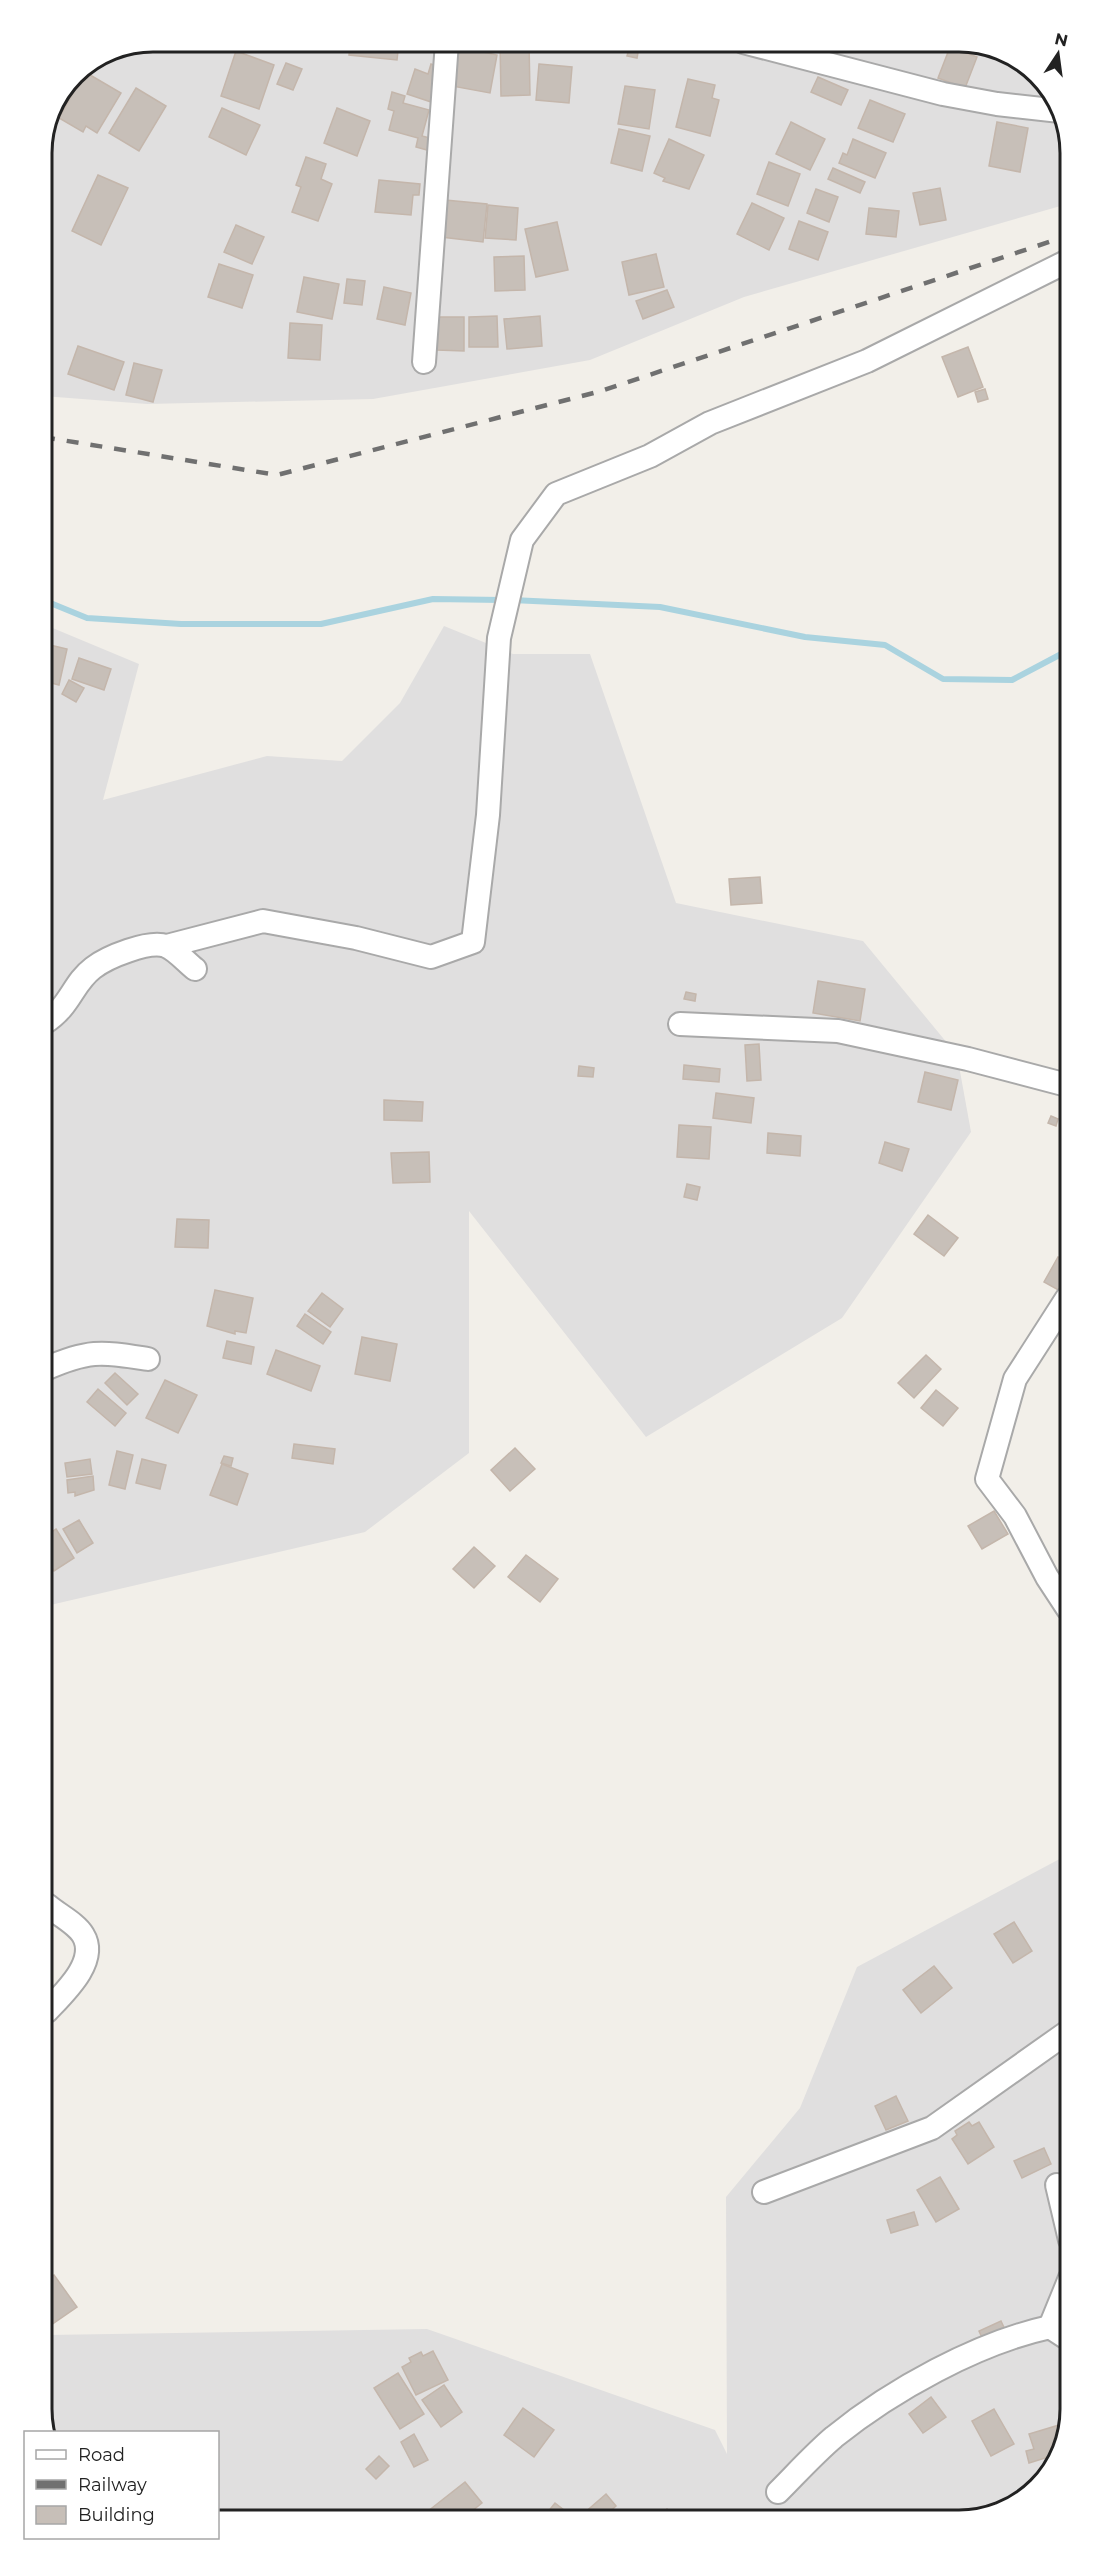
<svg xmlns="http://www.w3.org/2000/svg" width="1112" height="2563" font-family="Montserrat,sans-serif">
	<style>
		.residential { fill: #e0dfdf }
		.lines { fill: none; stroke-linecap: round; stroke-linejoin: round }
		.stream { stroke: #aad3df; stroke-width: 6 }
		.building { fill: #c7bfb8; stroke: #c4b6ab; stroke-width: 1.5 }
		.minor-casing { stroke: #a9a9a9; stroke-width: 26 }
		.minor { stroke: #fff; stroke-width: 22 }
		.rail { stroke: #707070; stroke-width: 4.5; stroke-dasharray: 12 12; stroke-linecap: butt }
		.rim { fill: none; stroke: #222; stroke-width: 3 }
	</style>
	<rect width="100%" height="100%" fill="#f2efe9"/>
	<!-- residential -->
	<g class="residential">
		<polygon points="153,42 966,42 1027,65 1064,117 1064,205 744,297 590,360 373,399 147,404 43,396 42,146 75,74 111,50"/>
		<polygon points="43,624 139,664 103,800 267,756 342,761 400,703 444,626 513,654 590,654 676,903 863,941 957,1055 971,1132 842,1318 646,1437 469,1211 469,1453 365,1532 46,1606"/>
		<polygon points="1069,1854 1070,2410 1047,2477 995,2515 218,2520 218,2432 48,2432 48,2335 427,2329 715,2430 727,2454 726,2197 800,2108 857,1967"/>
	</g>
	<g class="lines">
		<!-- stream -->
		<g class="stream">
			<polyline points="43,600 87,618 181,624 321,624 433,599 502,600"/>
			<polyline points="512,600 660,607 805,637 885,645 943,679 1012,680 1065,652"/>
		</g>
	</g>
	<!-- building -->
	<g class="building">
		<polygon points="350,42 399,42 397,60 349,55"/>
		<polygon points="452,42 485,42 484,49"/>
		<polygon points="500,42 529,42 530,95 501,96"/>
		<polygon points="631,42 640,42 637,58 627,56"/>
		<polygon points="812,42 840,42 836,60 809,53"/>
		<polygon points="460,47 497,55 490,93 452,86"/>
		<polygon points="950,47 977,57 965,88 938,78"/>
		<polygon points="236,51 274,65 259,109 221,96"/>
		<polygon points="286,63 302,69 293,90 277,84"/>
		<polygon points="431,64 442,68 431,102 407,94 415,69 428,74"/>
		<polygon points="539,64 572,67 569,103 536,100"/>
		<polygon points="85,72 121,93 97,133 86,126 83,132 59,118"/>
		<polygon points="818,77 848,90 841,105 811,92"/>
		<polygon points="688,79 715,85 712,98 719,100 710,136 676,127"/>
		<polygon points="625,86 655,90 649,129 618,124"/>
		<polygon points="136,88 166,106 139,151 109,133"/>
		<polygon points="392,92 405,96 403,103 429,110 422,136 430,138 427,150 416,147 418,138 389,130 394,111 388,109"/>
		<polygon points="870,100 905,114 893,142 858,128"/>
		<polygon points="222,108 260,125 246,155 209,137"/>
		<polygon points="337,108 370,121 357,156 324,143"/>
		<polygon points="791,122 825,139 810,170 776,154"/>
		<polygon points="997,122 1028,128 1020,172 989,166"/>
		<polygon points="619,129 650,136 642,171 611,163"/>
		<polygon points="669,139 704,155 689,189 663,181 665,178 654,173"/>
		<polygon points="853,139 886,153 875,178 839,163 843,153 847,155"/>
		<polygon points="306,157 326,164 321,179 332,184 318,221 292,212 301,187 296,185"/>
		<polygon points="769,162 800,174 788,206 757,194"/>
		<polygon points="833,168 865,182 860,193 828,179"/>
		<polygon points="98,175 128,188 101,245 72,231"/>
		<polygon points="379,180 420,184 419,195 413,195 411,215 375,212"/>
		<polygon points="940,188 946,220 920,225 913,193"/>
		<polygon points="816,189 838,197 829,222 807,213"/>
		<polygon points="445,200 487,204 483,242 441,237"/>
		<polygon points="752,203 784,218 769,250 737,234"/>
		<polygon points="488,205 518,208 516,240 485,238"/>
		<polygon points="869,208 899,211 896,237 866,234"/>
		<polygon points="799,221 828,232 818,260 789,249"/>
		<polygon points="557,222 568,270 536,277 525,229"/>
		<polygon points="236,225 264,237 252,264 224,252"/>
		<polygon points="656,254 664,287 629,295 622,262"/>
		<polygon points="524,256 525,290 495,291 494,257"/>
		<polygon points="219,264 253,275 242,308 208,297"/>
		<polygon points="304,277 339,284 332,319 297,312"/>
		<polygon points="347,279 365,281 362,305 344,303"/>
		<polygon points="384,287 411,293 405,325 377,319"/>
		<polygon points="667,290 674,307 643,319 636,301"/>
		<polygon points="497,316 498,347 469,347 469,317"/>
		<polygon points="540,316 542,346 507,349 504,319"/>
		<polygon points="438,317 464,317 464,351 437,350"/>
		<polygon points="290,323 322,325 320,360 288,358"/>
		<polygon points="78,346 124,362 114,390 68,374"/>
		<polygon points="968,347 983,387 958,397 942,357"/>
		<polygon points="134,363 162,370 153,402 126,395"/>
		<polygon points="985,389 988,399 978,402 975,392"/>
		<polygon points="50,645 67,649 59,685 44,681"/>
		<polygon points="79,658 111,669 104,690 72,679"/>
		<polygon points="69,680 84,688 76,702 62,694"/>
		<polygon points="760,877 762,903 731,905 729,879"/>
		<polygon points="818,981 865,989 860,1021 813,1013"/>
		<polygon points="686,992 696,994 695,1001 684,999"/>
		<polygon points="759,1044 761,1080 747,1081 745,1045"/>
		<polygon points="684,1065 720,1069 719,1082 683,1079"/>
		<polygon points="579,1066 594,1068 593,1077 578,1076"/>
		<polygon points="925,1072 958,1080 951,1110 918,1102"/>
		<polygon points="716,1093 754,1098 751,1123 713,1118"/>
		<polygon points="384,1100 423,1102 422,1121 384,1120"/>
		<polygon points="1051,1116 1058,1119 1056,1126 1048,1123"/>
		<polygon points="679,1125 711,1127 709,1159 677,1157"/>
		<polygon points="768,1133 801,1136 800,1156 767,1153"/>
		<polygon points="885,1142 909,1149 902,1171 879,1163"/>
		<polygon points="429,1152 430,1182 393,1183 391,1153"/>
		<polygon points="687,1184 700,1187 697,1200 684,1197"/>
		<polygon points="928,1215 958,1238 944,1256 914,1234"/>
		<polygon points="177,1219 209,1220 208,1248 175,1247"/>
		<polygon points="1058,1257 1067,1262 1067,1284 1062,1292 1044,1282"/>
		<polygon points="215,1290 253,1298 246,1333 235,1331 235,1334 207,1326"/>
		<polygon points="322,1293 343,1309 330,1327 308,1311"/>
		<polygon points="305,1314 331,1332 323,1344 297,1326"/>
		<polygon points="362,1337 397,1344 390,1381 355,1374"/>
		<polygon points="227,1341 254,1347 251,1364 223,1358"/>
		<polygon points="276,1350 320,1366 311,1391 267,1374"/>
		<polygon points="926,1355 941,1369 914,1398 898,1383"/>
		<polygon points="115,1373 138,1394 127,1405 105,1383"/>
		<polygon points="165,1380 197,1395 178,1433 146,1418"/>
		<polygon points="98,1389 126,1413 115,1426 87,1402"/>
		<polygon points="936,1390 958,1408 943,1426 921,1408"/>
		<polygon points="294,1444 335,1449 333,1464 292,1458"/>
		<polygon points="515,1448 535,1469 510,1491 491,1470"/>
		<polygon points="117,1451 133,1455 125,1489 109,1485"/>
		<polygon points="224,1456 233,1458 231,1466 221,1463"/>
		<polygon points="90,1459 92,1474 67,1477 65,1463"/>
		<polygon points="142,1459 166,1465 160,1489 136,1483"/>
		<polygon points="222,1464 248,1474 237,1505 210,1495"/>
		<polygon points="93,1476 94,1490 75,1496 75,1492 68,1493 67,1480"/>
		<polygon points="994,1511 1008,1534 982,1549 968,1526"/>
		<polygon points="79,1520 93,1543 77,1553 63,1529"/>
		<polygon points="56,1529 74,1558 54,1571 46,1558 46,1536"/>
		<polygon points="474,1547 495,1566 474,1588 453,1569"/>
		<polygon points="526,1555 558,1579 540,1602 508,1577"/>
		<polygon points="1014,1922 1032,1951 1013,1963 994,1934"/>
		<polygon points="934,1966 952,1988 921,2013 903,1990"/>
		<polygon points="896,2096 908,2121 886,2130 875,2106"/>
		<polygon points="969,2122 972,2126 979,2122 994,2147 968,2164 952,2139 957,2135 955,2131"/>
		<polygon points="1044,2148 1051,2164 1022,2178 1014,2161"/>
		<polygon points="940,2177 959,2209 936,2222 917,2190"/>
		<polygon points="914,2212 918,2225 891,2233 887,2220"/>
		<polygon points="54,2275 77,2307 48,2327 48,2279"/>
		<polygon points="1001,2321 1008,2336 986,2346 979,2331"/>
		<polygon points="433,2351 448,2380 416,2395 402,2367 411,2362 409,2358 421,2352 423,2356"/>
		<polygon points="398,2373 424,2414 400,2429 374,2388"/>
		<polygon points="444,2385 462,2412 441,2427 422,2400"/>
		<polygon points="931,2397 946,2417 923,2433 909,2414"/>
		<polygon points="523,2408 554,2430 534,2457 504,2435"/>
		<polygon points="994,2409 1014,2444 991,2456 972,2421"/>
		<polygon points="1059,2425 1062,2434 1055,2455 1029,2463 1026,2451 1034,2449 1029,2434"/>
		<polygon points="414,2434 428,2460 414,2467 401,2442"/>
		<polygon points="379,2456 389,2466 376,2479 366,2469"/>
		<polygon points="465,2482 482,2503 462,2519 418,2519"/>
		<polygon points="606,2494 616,2506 603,2518 584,2518 582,2515"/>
		<polygon points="555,2503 569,2514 566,2518 543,2518"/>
		<polygon points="667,2509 675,2517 658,2517"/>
	</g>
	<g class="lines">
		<defs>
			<g id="minor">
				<polyline points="743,42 943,94 997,104 1060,111"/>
				<polyline points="424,362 447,42"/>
				<polyline points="167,946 263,921 356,938 431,957 473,942 488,815 499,638 522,540 556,494 650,456 710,423 867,361 1064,263"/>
				<path d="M44,1023C71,1006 72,984 93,968C107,957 149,940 166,946C176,950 186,962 195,969"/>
				<polyline points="680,1024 838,1031 968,1059 1067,1085"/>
				<polyline points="1067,1298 1015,1379 987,1479 1015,1516 1047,1577 1068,1609"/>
				<path d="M45,1369C90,1349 102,1352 148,1359"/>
				<path d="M47,1905C57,1914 76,1923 83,1935C99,1961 64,1993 47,2011"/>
				<polyline points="1057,2185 1070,2240"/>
				<polyline points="764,2192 932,2128 1069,2031"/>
				<polyline points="1050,2327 1070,2278"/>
				<path d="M778,2492C796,2474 814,2454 834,2437C892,2390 977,2343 1050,2327L1070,2340"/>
			</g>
		</defs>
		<!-- minor casing -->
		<use href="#minor" class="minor-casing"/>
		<!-- minor -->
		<use href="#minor" class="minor"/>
		<!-- rail -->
		<polyline class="rail" points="43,437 277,475 601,391 1064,237"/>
	</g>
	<!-- crop -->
	<path d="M0 0H1112V2563H0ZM153 52H959A101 101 0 0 1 1060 153V2409A101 101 0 0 1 959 2510H153A101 101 0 0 1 52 2409V153A101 101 0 0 1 153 52Z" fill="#fff" fill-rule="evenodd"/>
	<path class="rim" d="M153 52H959A101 101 0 0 1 1060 153V2409A101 101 0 0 1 959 2510H153A101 101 0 0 1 52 2409V153A101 101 0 0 1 153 52Z"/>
	<!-- legend -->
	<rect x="24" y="2431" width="195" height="108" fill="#ffffff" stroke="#a7a7a7" stroke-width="1.5"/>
	<rect x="36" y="2450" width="30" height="9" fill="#ffffff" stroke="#a7a7a7" stroke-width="1.5"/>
	<text x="78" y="2461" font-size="18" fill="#222222">Road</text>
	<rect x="36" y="2480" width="30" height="9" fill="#707070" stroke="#a7a7a7" stroke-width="1.5"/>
	<text x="78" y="2491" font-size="18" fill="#222222">Railway</text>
	<rect x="36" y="2506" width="30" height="18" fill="#c7bfb8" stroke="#a7a7a7" stroke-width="1.5"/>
	<text x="78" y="2521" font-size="18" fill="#222222">Building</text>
	<!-- north arrow -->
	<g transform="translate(1058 54) rotate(13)" stroke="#ffffff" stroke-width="4.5" paint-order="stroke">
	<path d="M0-4.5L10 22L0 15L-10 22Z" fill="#222222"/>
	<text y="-9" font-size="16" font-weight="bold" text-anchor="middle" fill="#222222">N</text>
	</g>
</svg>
